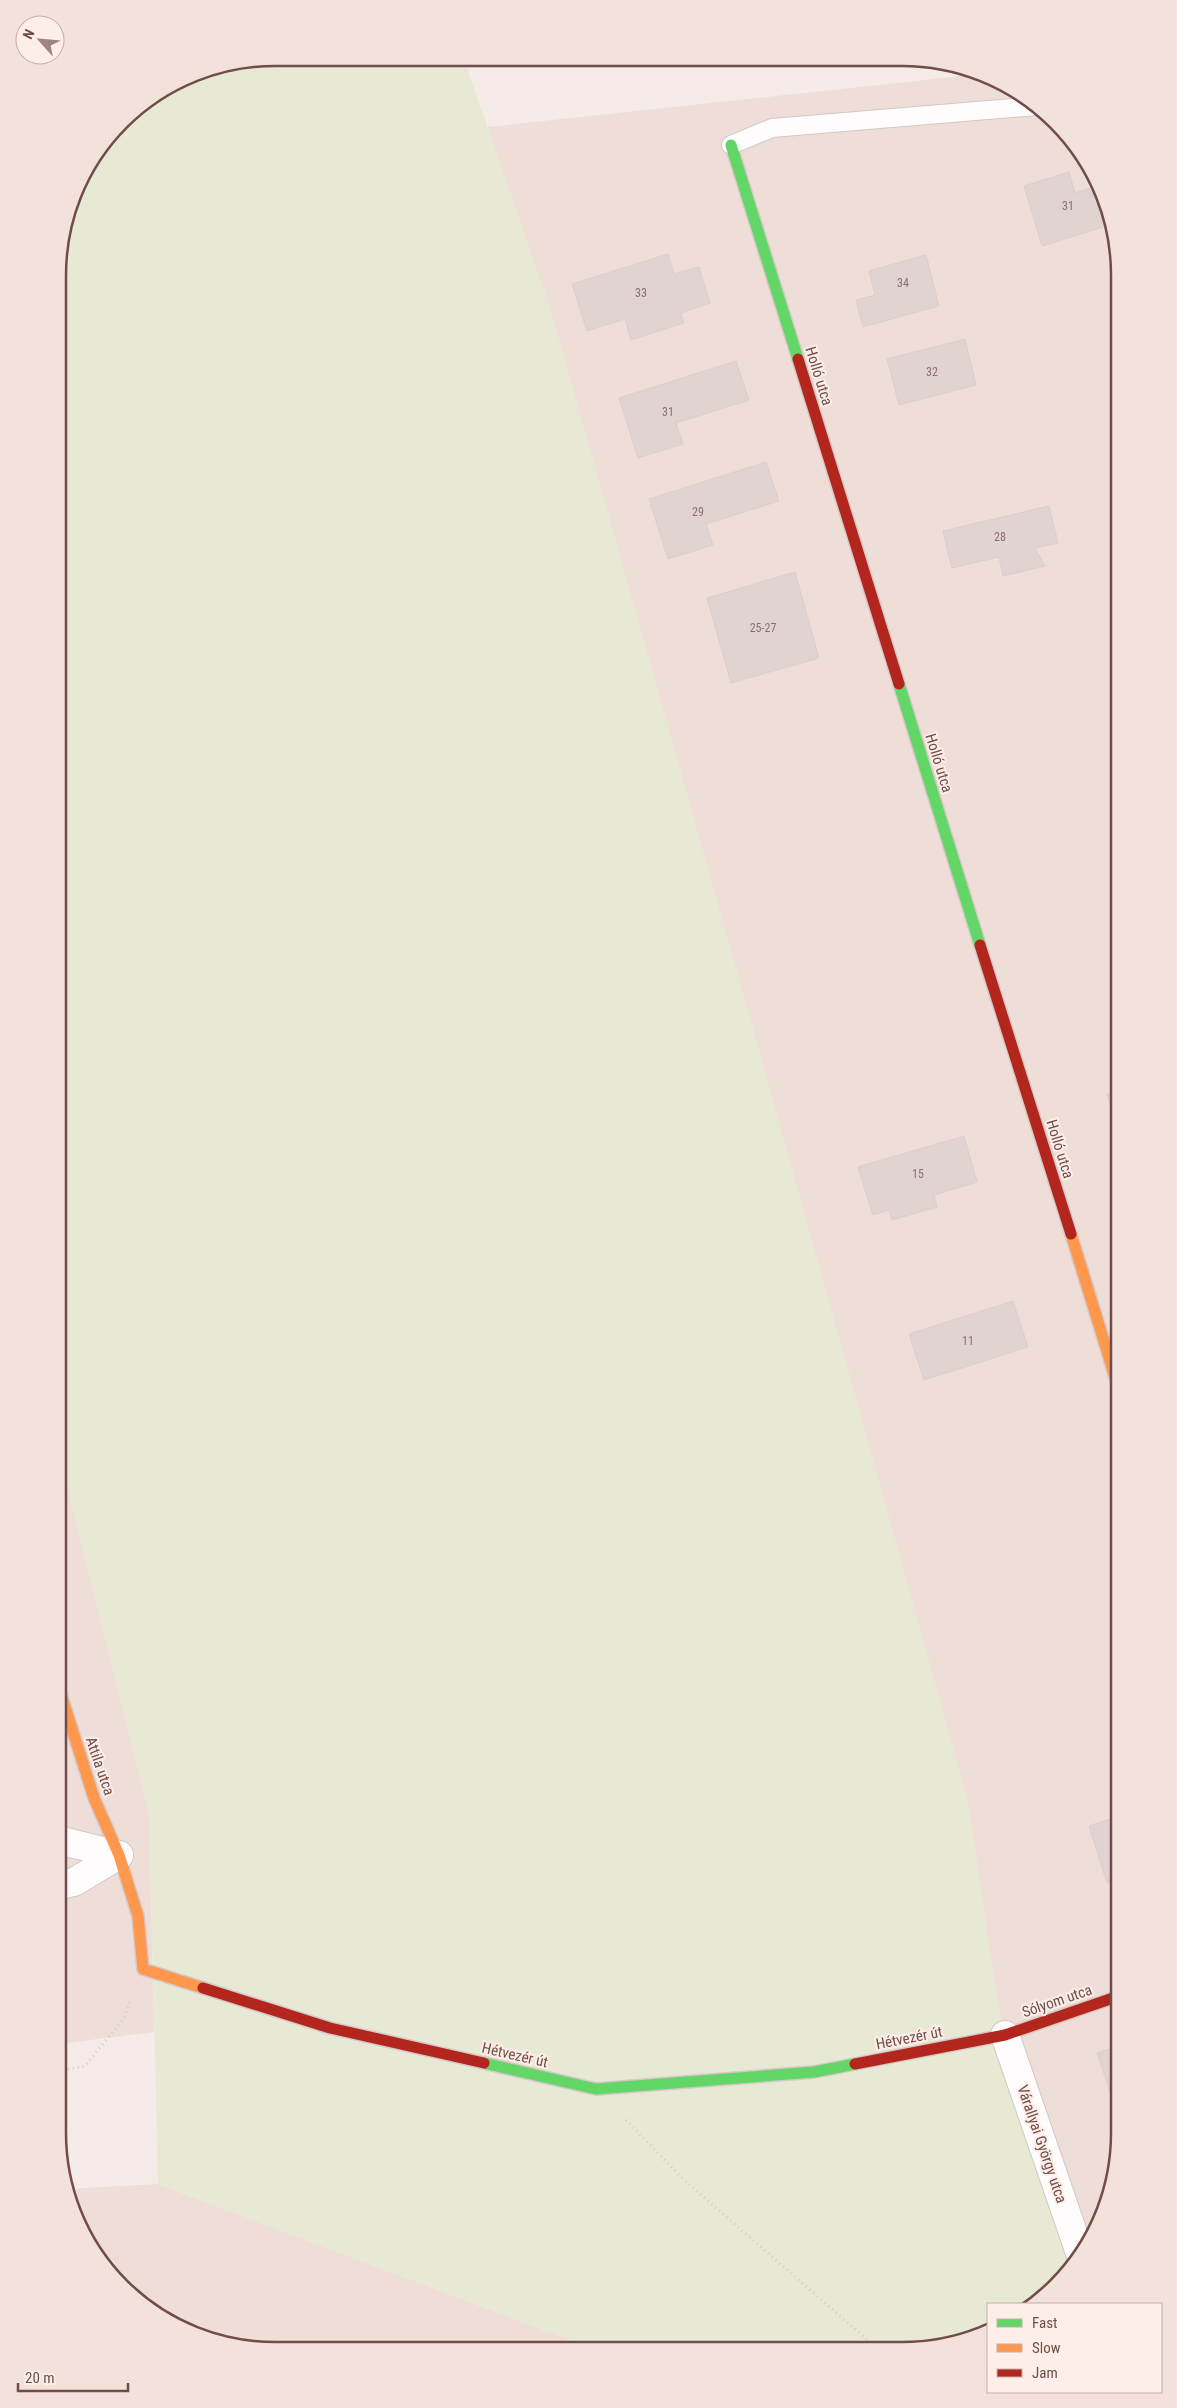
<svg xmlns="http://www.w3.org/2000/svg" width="1177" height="2408" font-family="'Roboto Condensed',sans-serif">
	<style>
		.residential { fill: #efddd7 }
		.green { fill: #e8e9d4 }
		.building { fill: #e1d3d0; stroke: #ddcdcb }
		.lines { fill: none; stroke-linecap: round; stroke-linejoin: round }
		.lane-casing { stroke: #d4c8c6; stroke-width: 20 }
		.street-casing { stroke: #d4c8c6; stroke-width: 30 }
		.fast-casing { stroke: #d5c8c6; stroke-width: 14 }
		.slow-casing { stroke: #d5c8c6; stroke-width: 14 }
		.jam-casing { stroke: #d5c8c6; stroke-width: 14 }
		.path { stroke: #d5cbca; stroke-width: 3; stroke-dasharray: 1 4; stroke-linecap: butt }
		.lane { stroke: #fefcfc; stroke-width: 18 }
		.street { stroke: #fefcfc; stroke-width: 28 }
		.fast { stroke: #63d668; stroke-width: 11 }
		.slow { stroke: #ff974d; stroke-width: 11 }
		.jam { stroke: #b3261e; stroke-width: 11 }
		.labels { text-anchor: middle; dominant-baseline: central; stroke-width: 4; stroke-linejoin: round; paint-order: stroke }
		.number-label { font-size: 12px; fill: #8f706e }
		.street-label { font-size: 15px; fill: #714c4a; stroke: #feeee8 }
		.rim { fill: none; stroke: #714c4a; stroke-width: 2.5 }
	</style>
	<rect width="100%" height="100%" fill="#f5ece9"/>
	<!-- residential -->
	<g class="residential">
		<polygon points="981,74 998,80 1046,112 1083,154 1112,219 1119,275 1119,2147 1103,2216 1069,2270 488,127"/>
		<polygon points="58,1449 149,1813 154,2032 58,2044"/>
		<polygon points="158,2184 594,2349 233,2346 179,2328 131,2296 94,2254 65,2189"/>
	</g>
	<!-- green -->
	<polygon class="green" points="275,58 464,59 550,307 754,1032 968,1801 999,2011 1069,2270 1066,2276 1034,2304 988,2304 988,2330 958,2343 902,2350 594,2349 158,2184 149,1813 58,1449 59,247 80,179 131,112 192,74"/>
	<!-- building -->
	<g class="building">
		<polygon points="1069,172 1075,193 1097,186 1113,224 1042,246 1024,186"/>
		<polygon points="668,254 674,274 699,267 710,303 681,313 684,323 631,340 625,319 587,331 572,284"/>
		<polygon points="926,255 939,306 863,327 856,300 875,295 869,271"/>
		<polygon points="965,339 976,385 899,405 887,359"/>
		<polygon points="736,361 749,400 676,423 683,444 638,458 619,398"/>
		<polygon points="766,462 779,501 706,524 713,545 668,559 649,499"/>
		<polygon points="1049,506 1058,543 1035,548 1045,566 1003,576 999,557 952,568 943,531"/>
		<polygon points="795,572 819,658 731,683 707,598"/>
		<polygon points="1119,1090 1119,1132 1107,1094"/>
		<polygon points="964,1136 977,1182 934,1195 937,1207 892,1220 889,1210 873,1215 858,1167"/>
		<polygon points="1013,1301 1028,1347 924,1380 909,1334"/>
		<polygon points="1119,1816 1119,1879 1107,1883 1089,1826"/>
		<polygon points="1119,2046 1119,2118 1097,2053"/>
	</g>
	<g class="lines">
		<defs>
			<polyline id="lane" points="731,145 772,128 1037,106"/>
			<g id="street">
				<polyline points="58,1840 119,1855"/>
				<polyline points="58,1885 74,1882 119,1855"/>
				<polyline points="1005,2035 1080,2253"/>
			</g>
			<g id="fast">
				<polyline points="731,145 798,359"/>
				<polyline points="899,684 980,945"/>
				<polyline points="484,2063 596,2089 814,2072 855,2064"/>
			</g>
			<g id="slow">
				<polyline points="1071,1234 1119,1390"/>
				<polyline points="58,1685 94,1798 119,1855 138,1916 143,1969 203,1988"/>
			</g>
			<g id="jam">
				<polyline points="798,359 899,684"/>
				<polyline points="980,945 1071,1234"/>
				<polyline points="203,1988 330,2028 484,2063"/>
				<polyline points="855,2064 1005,2035 1119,1996"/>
			</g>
		</defs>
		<!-- lane casing -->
		<use href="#lane" class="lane-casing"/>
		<!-- street casing -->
		<use href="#street" class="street-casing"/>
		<!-- fast casing -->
		<use href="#fast" class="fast-casing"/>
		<!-- slow casing -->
		<use href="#slow" class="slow-casing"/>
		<!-- jam casing -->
		<use href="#jam" class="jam-casing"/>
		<!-- path -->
		<g class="path">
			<polyline points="58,2071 85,2066 124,2018 131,2000"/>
			<polyline points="626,2120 684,2180 879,2350"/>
		</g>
		<!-- lane -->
		<use href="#lane" class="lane"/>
		<!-- street -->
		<use href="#street" class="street"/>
		<!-- fast -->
		<use href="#fast" class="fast"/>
		<!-- slow -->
		<use href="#slow" class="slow"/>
		<!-- jam -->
		<use href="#jam" class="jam"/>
	</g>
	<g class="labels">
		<!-- number labels -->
		<g class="number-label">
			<text x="1068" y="206">31</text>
			<text x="903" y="283">34</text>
			<text x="641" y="293">33</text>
			<text x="932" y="372">32</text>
			<text x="668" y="412">31</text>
			<text x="698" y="512">29</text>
			<text x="1000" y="537">28</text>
			<text x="763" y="628">25-27</text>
			<text x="918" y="1174">15</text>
			<text x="968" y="1341">11</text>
		</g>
		<!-- street labels -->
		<g class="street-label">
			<text transform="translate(819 376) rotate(73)">Holló utca</text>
			<text transform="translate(939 763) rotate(73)">Holló utca</text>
			<text transform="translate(1060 1149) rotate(73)">Holló utca</text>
			<text transform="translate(100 1766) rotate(71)">Attila utca</text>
			<text transform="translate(1057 2001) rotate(-19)">Sólyom utca</text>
			<text transform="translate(909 2038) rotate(-11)">Hétvezér út</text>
			<text transform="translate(515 2055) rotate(13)">Hétvezér út</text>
			<text transform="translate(1042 2144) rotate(71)">Várallyai György utca</text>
		</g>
	</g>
	<!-- crop -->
	<path d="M0 0H1177V2408H0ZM275 66H902A209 209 0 0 1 1111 275V2133A209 209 0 0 1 902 2342H275A209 209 0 0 1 66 2133V275A209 209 0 0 1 275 66Z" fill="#f3e1db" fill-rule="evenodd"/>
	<path class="rim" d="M275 66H902A209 209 0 0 1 1111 275V2133A209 209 0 0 1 902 2342H275A209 209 0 0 1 66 2133V275A209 209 0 0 1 275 66Z"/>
	<!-- legend -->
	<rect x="987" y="2303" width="175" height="90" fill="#feeee8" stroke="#c6ada9"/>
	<rect x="997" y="2319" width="25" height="8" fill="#63d668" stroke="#c6ada9"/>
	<text x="1032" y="2328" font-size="15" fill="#714c4a">Fast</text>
	<rect x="997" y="2344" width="25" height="8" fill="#ff974d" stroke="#c6ada9"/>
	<text x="1032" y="2353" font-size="15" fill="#714c4a">Slow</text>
	<rect x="997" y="2369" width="25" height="8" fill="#b3261e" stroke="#c6ada9"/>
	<text x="1032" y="2378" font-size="15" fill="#714c4a">Jam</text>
	<!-- north arrow -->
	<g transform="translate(40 40) rotate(297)"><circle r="24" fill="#feeee8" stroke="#c6ada9"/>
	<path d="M0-4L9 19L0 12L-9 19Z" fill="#9f8482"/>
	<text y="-8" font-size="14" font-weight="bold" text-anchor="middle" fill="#714c4a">N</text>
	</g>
	<!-- scale -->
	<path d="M18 2383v8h110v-8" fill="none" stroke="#714c4a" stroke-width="2.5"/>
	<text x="25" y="2383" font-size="15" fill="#714c4a" stroke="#feeee8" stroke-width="4" paint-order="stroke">20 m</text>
</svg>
